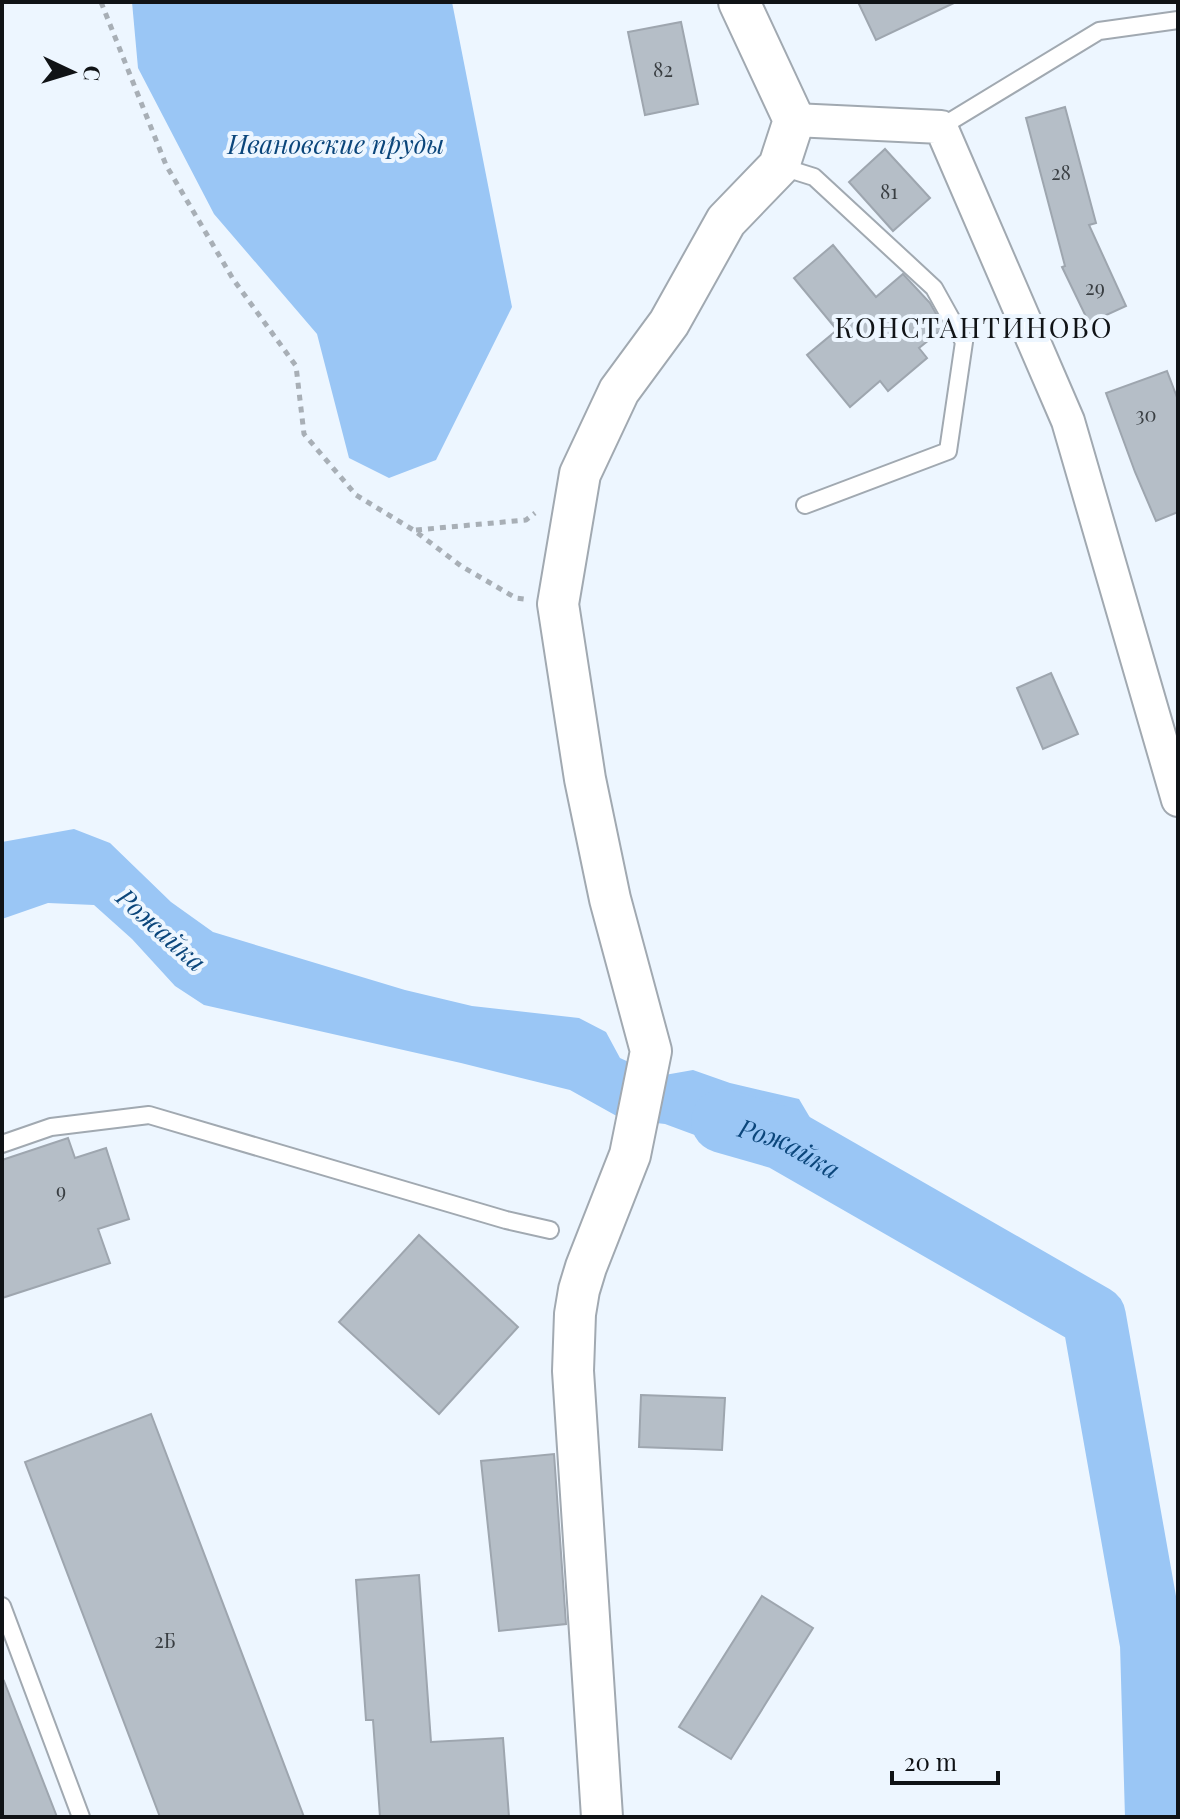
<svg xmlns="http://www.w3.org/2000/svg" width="1180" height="1819" font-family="'Playfair Display',serif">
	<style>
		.water { fill: #9ac6f5 }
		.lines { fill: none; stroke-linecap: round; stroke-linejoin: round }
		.river { stroke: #9ac6f5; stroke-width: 64 }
		.building { fill: #b5bec7; stroke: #9ea6af; stroke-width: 2 }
		.service-casing { stroke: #a1a9b1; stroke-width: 20 }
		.minor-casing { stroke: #a1a9b1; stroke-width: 36 }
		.tertiary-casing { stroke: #a1a9b1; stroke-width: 44 }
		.path { stroke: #a8afb6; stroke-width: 5; stroke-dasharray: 6 6; stroke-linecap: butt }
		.service { stroke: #fff; stroke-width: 16 }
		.minor { stroke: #fff; stroke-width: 32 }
		.tertiary { stroke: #fff; stroke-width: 40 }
		.labels { text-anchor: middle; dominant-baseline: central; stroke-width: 8; stroke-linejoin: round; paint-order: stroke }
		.number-label { font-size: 20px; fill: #393e42 }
		.water-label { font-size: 26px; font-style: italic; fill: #0b467b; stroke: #edf6ff }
		.quarter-label { font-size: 28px; letter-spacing: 2px; fill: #101316; stroke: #edf6ff }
	</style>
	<rect width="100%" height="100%" fill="#edf6ff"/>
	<!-- water -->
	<g class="water">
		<polygon points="132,2 452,2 512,307 436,460 389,478 349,458 317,334 214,214 138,68"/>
		<polygon points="74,829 110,843 171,902 213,932 405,990 472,1006 579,1018 606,1032 620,1058 659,1076 693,1070 730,1083 799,1099 812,1121 801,1161 757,1158 665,1124 622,1119 570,1090 461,1063 204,1005 175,986 132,939 94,905 48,903 2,919 2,842"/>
	</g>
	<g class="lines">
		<!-- river -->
		<path class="river" id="s1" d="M723,1121L782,1138L1094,1317L1152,1644L1157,1817"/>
	</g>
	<!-- building -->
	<g class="building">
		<polygon points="858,2 956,2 876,40"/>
		<polygon points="681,22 698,104 645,115 628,32"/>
		<polygon points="1065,107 1096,223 1089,225 1126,306 1089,323 1062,267 1065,266 1026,118"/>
		<polygon points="885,149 930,198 893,231 849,182"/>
		<polygon points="833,245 876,297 903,274 930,303 944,328 919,348 927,358 888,391 880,381 850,407 807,355 837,330 794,278"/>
		<polygon points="1167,371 1178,400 1178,512 1156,521 1135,472 1106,393"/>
		<polygon points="1051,673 1078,734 1043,749 1017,688"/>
		<polygon points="68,1138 75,1158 106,1148 129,1219 98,1229 110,1263 2,1298 2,1160"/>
		<polygon points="419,1235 518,1327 439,1414 339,1322"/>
		<polygon points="641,1395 725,1398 722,1450 639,1447"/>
		<polygon points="151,1414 304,1817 160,1817 25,1462"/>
		<polygon points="554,1454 566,1624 499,1631 481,1461"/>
		<polygon points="419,1575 431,1742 503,1738 509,1817 380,1817 373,1720 366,1720 356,1580"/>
		<polygon points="762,1596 813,1628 731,1759 679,1727"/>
		<polygon points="4,1681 57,1817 2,1817 2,1682"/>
	</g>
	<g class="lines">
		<defs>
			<g id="service">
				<polyline points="941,127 1099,31 1178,20"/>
				<polyline points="779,166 814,177 934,288 964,342 948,451 805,505"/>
				<polyline points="2,1144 51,1127 149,1115 506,1220 550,1230"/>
				<polyline points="2,1606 81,1817"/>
			</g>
			<polyline id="minor" points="794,120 941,127 1068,421 1178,800"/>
			<polyline id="tertiary" points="602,1817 573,1371 575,1314 579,1290 586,1267 630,1155 651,1051 610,899 585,779 558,604 580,474 619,391 669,323 726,221 779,166 794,120 739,2"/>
		</defs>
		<!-- service casing -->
		<use href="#service" class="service-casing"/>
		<!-- minor casing -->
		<use href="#minor" class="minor-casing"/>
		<!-- tertiary casing -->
		<use href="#tertiary" class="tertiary-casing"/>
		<!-- path -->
		<g class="path">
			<polyline points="101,2 166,165 233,279 296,366 304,434 356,495 415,531 461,566 516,598 524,599"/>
			<polyline points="416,530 526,520 535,513"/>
		</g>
		<!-- service -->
		<use href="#service" class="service"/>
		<!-- minor -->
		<use href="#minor" class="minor"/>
		<!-- tertiary -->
		<use href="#tertiary" class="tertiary"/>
	</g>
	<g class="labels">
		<!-- number labels -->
		<g class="number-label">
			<text x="663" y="68">82</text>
			<text x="1061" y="171">28</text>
			<text x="889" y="190">81</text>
			<text x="1095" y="286">29</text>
			<text x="1146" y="413">30</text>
			<text x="61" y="1189">9</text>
			<text x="165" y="1639">2Б</text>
		</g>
		<!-- water labels -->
		<g class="water-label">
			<text x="336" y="143">Ивановские пруды</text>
			<text transform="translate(162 929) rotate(42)">Рожайка</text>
			<text stroke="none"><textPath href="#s1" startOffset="72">Рожайка</textPath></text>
		</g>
		<!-- quarter labels -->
		<g class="quarter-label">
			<text x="974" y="326">КОНСТАНТИНОВО</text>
		</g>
	</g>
	<!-- border -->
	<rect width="1180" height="1819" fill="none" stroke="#101316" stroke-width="8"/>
	<!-- north arrow -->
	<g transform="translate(72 72) rotate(94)" stroke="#edf6ff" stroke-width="6" paint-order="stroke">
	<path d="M0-6L14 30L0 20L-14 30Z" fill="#101316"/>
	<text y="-12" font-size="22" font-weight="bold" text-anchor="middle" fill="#101316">С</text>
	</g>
	<!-- scale -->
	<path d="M892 1771v12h106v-12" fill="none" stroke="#101316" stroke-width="4"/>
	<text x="904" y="1771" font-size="24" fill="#101316" stroke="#edf6ff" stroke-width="6" paint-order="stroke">20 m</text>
</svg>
